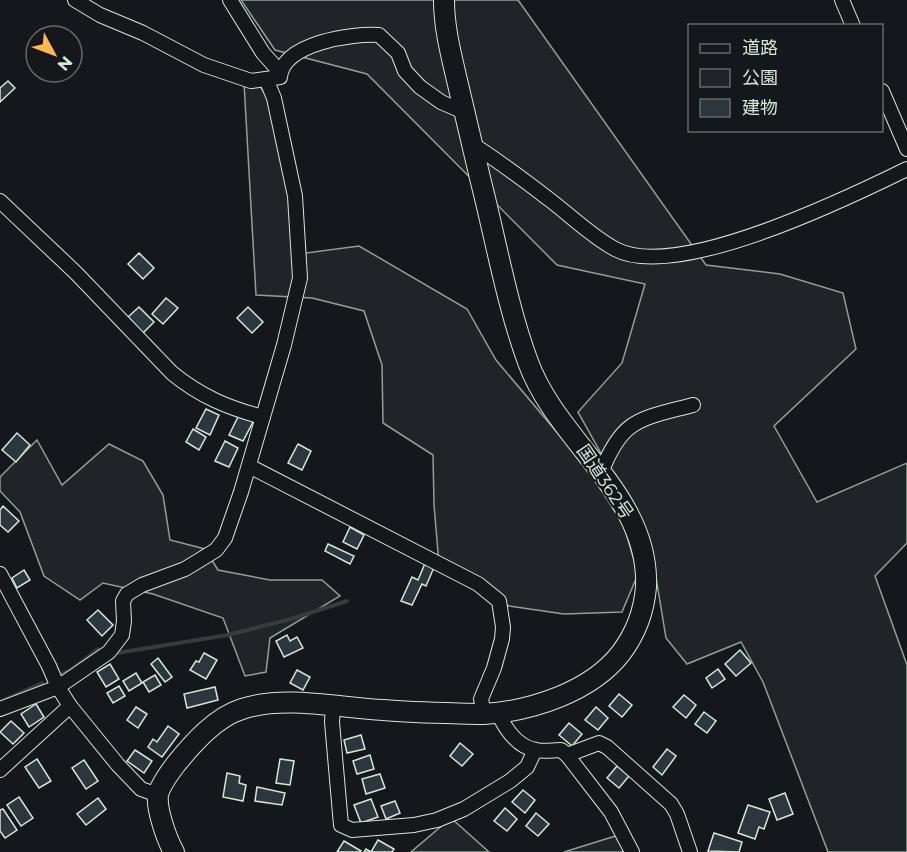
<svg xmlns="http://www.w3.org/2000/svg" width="907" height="852" font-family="Montserrat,'Noto Sans JP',sans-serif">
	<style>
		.green { fill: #202428; stroke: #939e99; stroke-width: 1.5 }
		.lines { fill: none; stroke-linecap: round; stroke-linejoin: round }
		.stream { stroke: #363b3e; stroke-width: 4 }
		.building { fill: #2c363c; stroke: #d8e6dc; stroke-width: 1.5 }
		.minor-casing { stroke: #d8e6dc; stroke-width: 16 }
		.highway-casing { stroke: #d8e6dc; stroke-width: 22 }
		.minor { stroke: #14181c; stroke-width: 14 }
		.highway { stroke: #14181c; stroke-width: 20 }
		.labels { text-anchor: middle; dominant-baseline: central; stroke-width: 4.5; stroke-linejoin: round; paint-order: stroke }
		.street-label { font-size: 18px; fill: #d8e6dc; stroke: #14181c }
	</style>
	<rect width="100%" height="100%" fill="#14181c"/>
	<!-- green -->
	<g class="green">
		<polygon points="241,0 518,0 706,265 780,274 843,293 856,349 774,426 817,502 907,463 907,543 875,576 907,665 907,852 828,852 763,682 741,642 687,664 666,638 650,541 578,412 622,363 645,284 557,265 367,74 275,50"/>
		<polygon points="244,83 260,86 279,119 299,254 359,246 467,309 496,360 588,469 624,526 638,574 622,612 564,614 509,606 439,564 434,505 433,455 383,423 382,365 364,311 312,298 256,295"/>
		<polygon points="37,440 62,485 109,444 143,461 163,495 170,540 205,549 218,570 270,580 322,580 340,596 270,638 266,672 245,676 223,618 153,594 103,583 80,600 44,576 20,512 0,491 0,477"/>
		<polygon points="451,818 489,852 411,852"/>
		<polygon points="622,834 630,852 564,852"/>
	</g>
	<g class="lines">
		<!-- stream -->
		<g class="stream">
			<polyline points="117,653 228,635 291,619 347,601"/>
			<polyline points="62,674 71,670 98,649"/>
			<polyline points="2,701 42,683"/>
		</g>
	</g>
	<!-- building -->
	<g class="building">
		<polygon points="8,81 15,88 0,102 0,88"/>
		<polygon points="139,253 154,268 143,279 128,264"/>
		<polygon points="166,298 178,308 163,324 152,314"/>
		<polygon points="139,307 154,322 143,333 128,317"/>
		<polygon points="248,307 263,322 252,333 237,318"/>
		<polygon points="206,409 219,415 210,435 196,428"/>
		<polygon points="239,415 253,422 243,441 229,435"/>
		<polygon points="193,429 206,437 199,450 186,442"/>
		<polygon points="17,433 30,445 16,462 2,450"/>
		<polygon points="225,441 238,448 229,467 215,461"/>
		<polygon points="298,444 311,451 302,470 288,463"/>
		<polygon points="3,506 19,521 8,532 0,525 0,510"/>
		<polygon points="350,527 364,535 357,549 343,542"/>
		<polygon points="328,544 354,556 350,564 325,551"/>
		<polygon points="426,561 435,565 426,586 422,584 412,605 401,601 412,577 418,580"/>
		<polygon points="24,570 30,580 17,588 12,578"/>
		<polygon points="98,610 113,625 102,636 87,620"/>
		<polygon points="287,635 290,641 297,637 303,648 284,657 276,641"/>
		<polygon points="740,650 751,663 736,676 725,664"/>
		<polygon points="204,653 217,660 206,679 190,670 196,661 199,662"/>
		<polygon points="158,658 172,677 165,682 151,664"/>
		<polygon points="110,664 119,679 106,687 97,672"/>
		<polygon points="718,669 725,679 712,688 706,678"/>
		<polygon points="297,670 310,677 303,690 290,683"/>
		<polygon points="136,673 142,683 129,691 123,681"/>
		<polygon points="155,675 161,685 149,692 143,682"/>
		<polygon points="119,686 125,696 113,703 107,693"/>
		<polygon points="215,687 218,700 187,708 184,694"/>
		<polygon points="619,694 632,705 622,717 609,706"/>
		<polygon points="684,695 696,705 686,718 673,707"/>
		<polygon points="36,704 44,717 29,727 21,714"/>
		<polygon points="136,707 147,714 138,728 127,720"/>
		<polygon points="596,707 608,718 598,730 585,720"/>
		<polygon points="704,712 716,721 707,733 695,724"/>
		<polygon points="11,721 24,733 13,744 0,732"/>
		<polygon points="569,723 582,734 572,746 559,735"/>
		<polygon points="168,726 179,734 162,757 148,747 153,739 157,742"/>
		<polygon points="361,735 365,749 347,753 344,740"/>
		<polygon points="460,743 473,754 462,766 450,756"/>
		<polygon points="667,749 676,756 662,775 653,767"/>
		<polygon points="135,750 152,761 144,773 127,761"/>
		<polygon points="370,755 374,769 357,774 353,761"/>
		<polygon points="37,759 51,781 39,788 25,767"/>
		<polygon points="280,759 294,761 290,785 276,783"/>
		<polygon points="84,760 98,781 86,789 72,768"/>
		<polygon points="617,766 629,776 619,788 607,778"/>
		<polygon points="227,773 240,776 239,783 246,785 243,801 223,797"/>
		<polygon points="380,774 385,788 366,794 362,779"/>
		<polygon points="257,787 285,793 282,805 255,801"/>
		<polygon points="523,790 535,800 525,813 512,802"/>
		<polygon points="785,793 793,814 777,820 769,799"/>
		<polygon points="19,797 33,818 21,826 7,805"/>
		<polygon points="98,798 106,809 86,825 77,814"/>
		<polygon points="371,799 378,817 361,823 354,805"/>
		<polygon points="395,801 400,813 386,819 381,806"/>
		<polygon points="748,805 770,812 764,829 759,827 755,839 738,833"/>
		<polygon points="505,808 517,819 507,831 494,821"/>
		<polygon points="3,809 17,830 5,838 0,831 0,810"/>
		<polygon points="536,813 549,824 538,836 526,826"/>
		<polygon points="714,833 742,842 739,852 708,851"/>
		<polygon points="378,840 394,849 392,852 364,852 366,849 371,852"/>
		<polygon points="344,841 361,851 360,852 337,852"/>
	</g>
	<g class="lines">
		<defs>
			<g id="minor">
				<path d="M75,0L100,15L143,33L204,65L251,81L280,77C283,43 353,33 379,35L398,53L405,71L420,87L441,102L464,112"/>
				<polyline points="230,0 263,53 280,72"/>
				<polyline points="842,0 853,26"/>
				<polyline points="882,91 907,149"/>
				<path d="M472,144C499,161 525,181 550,200C571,216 591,236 615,249C676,282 848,198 907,169"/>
				<path d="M0,201L76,273L172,373C200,396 228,408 263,417"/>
				<polyline points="249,466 478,584 499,601 503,627 502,639 494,668 481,699 484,714"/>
				<path d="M601,473C622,418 640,419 693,405"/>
				<polyline points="0,574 49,666 58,687 70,706 118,765 141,789 158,795"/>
				<polyline points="333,706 332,722 341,825 352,830 414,825 437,820 464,809 510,781 527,767 535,750"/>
				<polyline points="0,709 58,687 109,652 122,635 124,621 123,601 127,594 142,585 185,569 216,550 225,538 241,492 284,345 300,278 295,196 274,98 266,79"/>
				<path d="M498,713C505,728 517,747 536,750C543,752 553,750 561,750L567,755L611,812L632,852"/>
				<polyline points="567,755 599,743 607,747 671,804 677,814 690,852"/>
				<polyline points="0,770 70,706"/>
			</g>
			<path id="highway" d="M174,852C167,840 156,809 158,795C160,785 170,772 176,764C193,743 216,717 242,709C284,695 340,708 383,710C416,713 450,713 484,714C531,711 591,692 621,653C636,633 644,612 646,587C650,495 557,442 528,362C507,305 496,241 481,182C473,147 464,111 456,76C450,50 444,26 444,0"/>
		</defs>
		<!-- minor casing -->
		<use href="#minor" class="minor-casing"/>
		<!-- highway casing -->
		<use href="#highway" class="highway-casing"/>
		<!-- minor -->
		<use href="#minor" class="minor"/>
		<!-- highway -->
		<use href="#highway" class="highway"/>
	</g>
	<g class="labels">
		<!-- street labels -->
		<g class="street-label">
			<text transform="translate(605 482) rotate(56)">国道362号</text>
		</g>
	</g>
	<!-- legend -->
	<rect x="688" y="24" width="195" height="108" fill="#14181c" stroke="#626a69" stroke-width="1.5"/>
	<rect x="700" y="44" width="30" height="9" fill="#14181c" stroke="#626a69" stroke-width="1.5"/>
	<text x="742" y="54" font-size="18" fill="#d8e6dc">道路</text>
	<rect x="700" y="69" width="30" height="18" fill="#202428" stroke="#626a69" stroke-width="1.5"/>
	<text x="742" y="84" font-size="18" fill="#d8e6dc">公園</text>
	<rect x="700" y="99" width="30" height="18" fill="#2c363c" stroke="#626a69" stroke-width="1.5"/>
	<text x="742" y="114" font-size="18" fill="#d8e6dc">建物</text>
	<!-- north arrow -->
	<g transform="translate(54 54) rotate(131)"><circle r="28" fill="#14181c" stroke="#626a69" stroke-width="1.5"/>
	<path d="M0-4.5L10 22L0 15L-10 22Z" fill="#ffb74d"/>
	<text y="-9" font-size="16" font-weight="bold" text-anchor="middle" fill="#d8e6dc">N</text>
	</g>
</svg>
